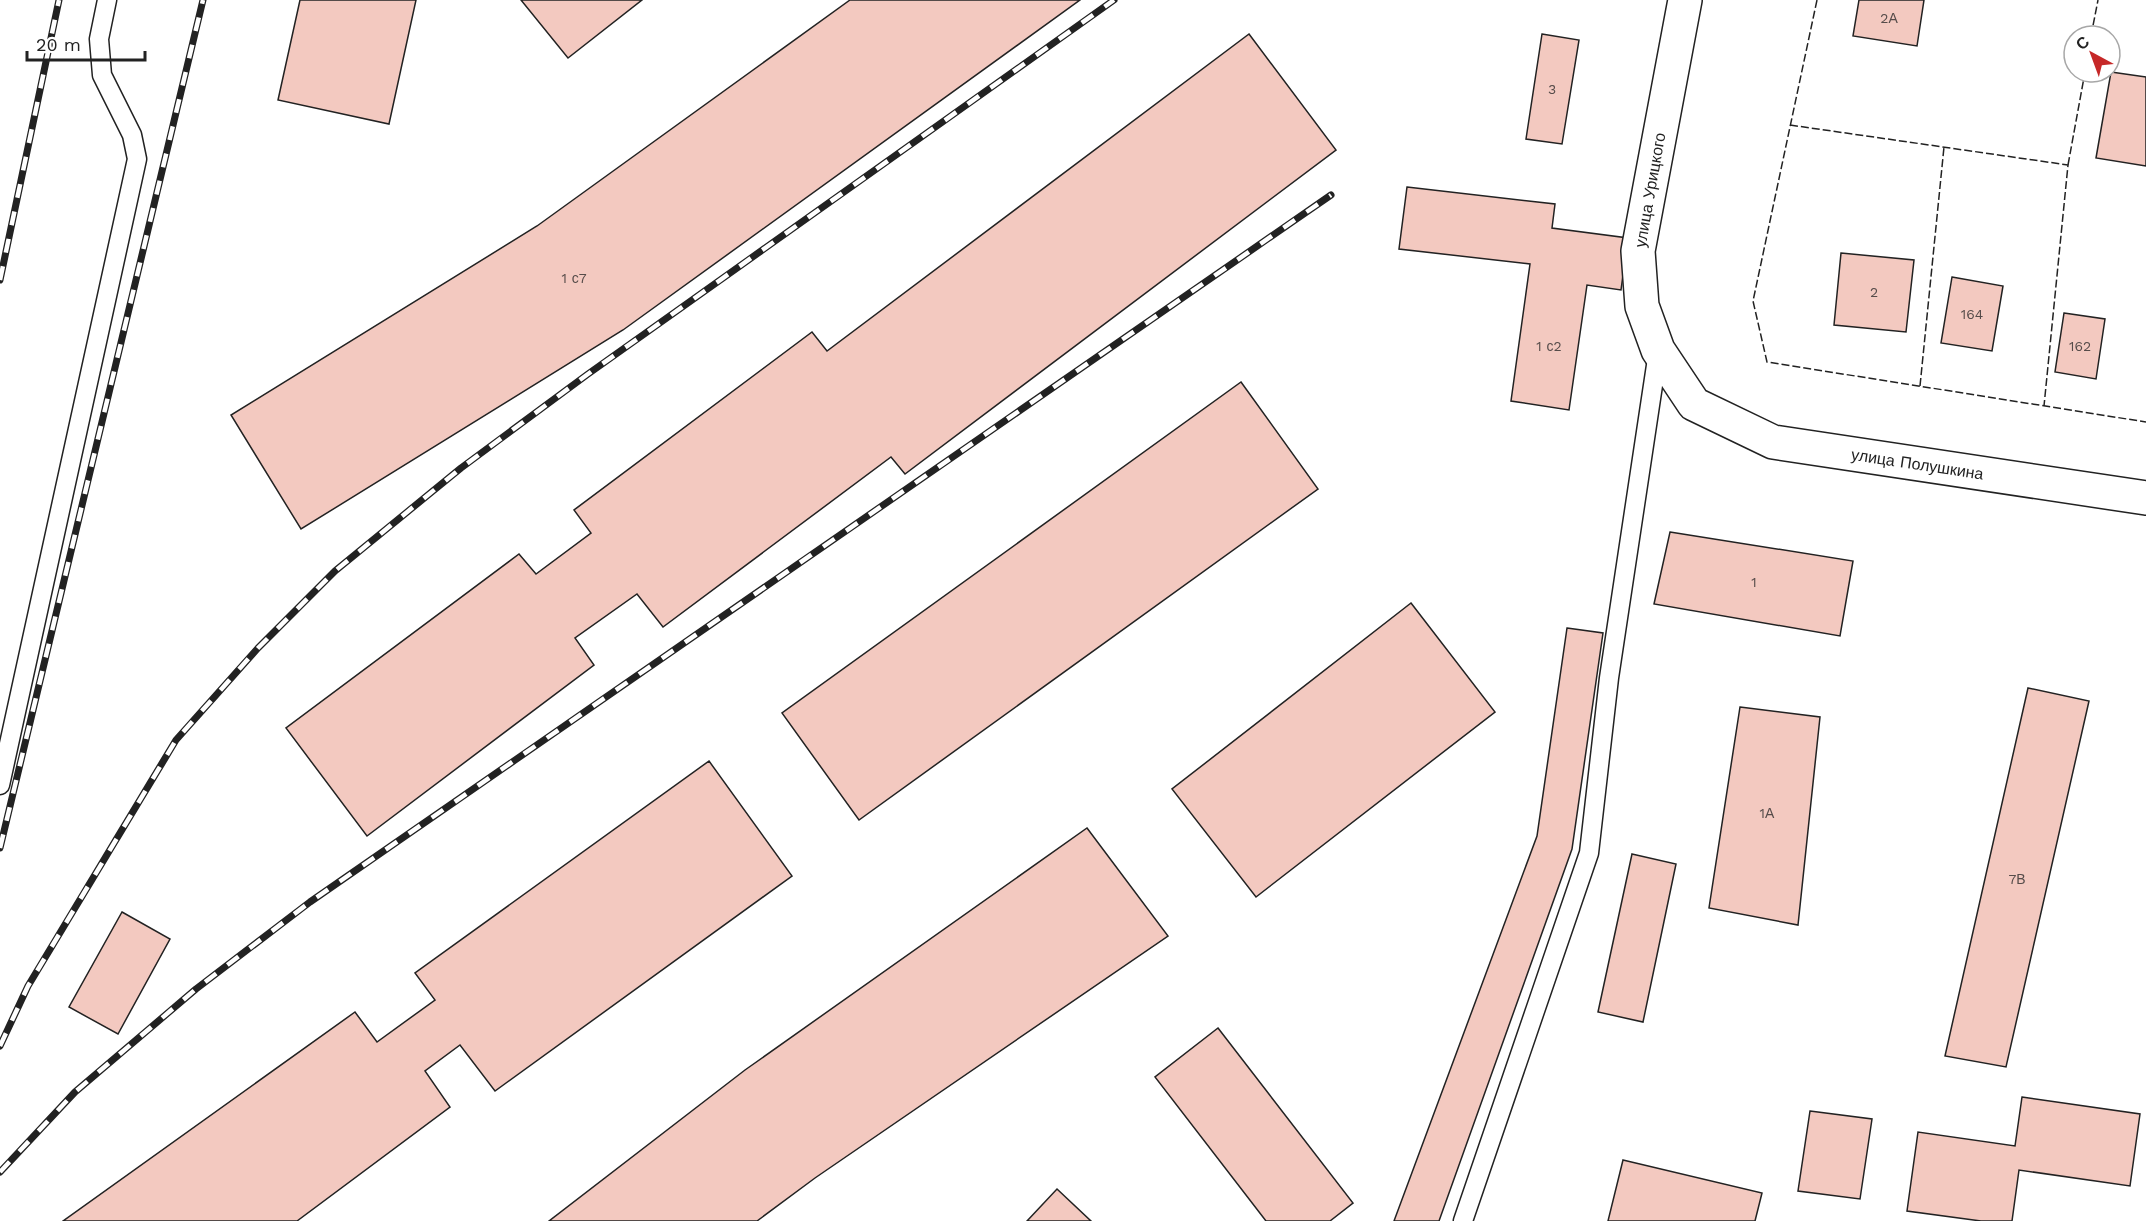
<svg xmlns="http://www.w3.org/2000/svg" width="2146" height="1221" font-family="'Work Sans',sans-serif">
	<style>
		.building { fill: #f3c9c0; stroke: #222; stroke-width: 1.5 }
		.lines { fill: none; stroke-linecap: round; stroke-linejoin: round }
		.service-casing { stroke: #222; stroke-width: 21 }
		.minor-casing { stroke: #222; stroke-width: 36 }
		.service { stroke: #fff; stroke-width: 18 }
		.minor { stroke: #fff; stroke-width: 33 }
		.rail-casing { stroke: #222; stroke-width: 7 }
		.rail { stroke: #fff; stroke-width: 4.5; stroke-dasharray: 14; stroke-linecap: butt }
		.fence { stroke: #222; stroke-width: 1.5; stroke-dasharray: 8 3; stroke-linecap: butt }
		.labels { text-anchor: middle; dominant-baseline: central; stroke-width: 4.5; stroke-linejoin: round; paint-order: stroke }
		.number-label { font-size: 14px; fill: #564c4a }
		.street-label { font-size: 16px; fill: #222; stroke: #fff }
	</style>
	<rect width="100%" height="100%" fill="#fff"/>
	<!-- building -->
	<g class="building">
		<polygon points="300,0 416,0 389,124 278,100"/>
		<polygon points="521,0 642,0 568,58"/>
		<polygon points="850,0 1080,0 623,330 301,529 231,415 537,226"/>
		<polygon points="1859,0 1924,0 1917,46 1853,36"/>
		<polygon points="1249,34 1336,150 905,474 891,457 663,627 637,594 575,638 594,665 367,836 286,728 519,554 536,574 591,533 574,510 812,332 827,351"/>
		<polygon points="1542,34 1579,40 1562,144 1526,139"/>
		<polygon points="2111,72 2146,77 2146,166 2096,158"/>
		<polygon points="1407,187 1555,204 1552,228 1628,238 1621,290 1587,285 1569,410 1511,401 1530,264 1399,249"/>
		<polygon points="1841,253 1914,260 1906,332 1834,325"/>
		<polygon points="1952,277 2003,286 1992,351 1941,343"/>
		<polygon points="2064,313 2105,319 2096,379 2055,372"/>
		<polygon points="1241,382 1318,489 859,820 782,713"/>
		<polygon points="1670,532 1853,561 1840,636 1654,604"/>
		<polygon points="1411,603 1495,712 1256,897 1172,789"/>
		<polygon points="1567,628 1603,633 1572,849 1439,1221 1394,1221 1537,836"/>
		<polygon points="2028,688 2089,701 2006,1067 1945,1056"/>
		<polygon points="1740,707 1820,717 1798,925 1709,908"/>
		<polygon points="709,761 792,876 495,1091 460,1045 425,1071 450,1107 297,1221 63,1221 355,1012 377,1042 435,1000 415,973"/>
		<polygon points="1087,828 1168,936 815,1178 757,1221 549,1221 745,1070"/>
		<polygon points="1632,854 1676,864 1643,1022 1598,1012"/>
		<polygon points="122,912 170,939 118,1034 69,1007"/>
		<polygon points="1218,1028 1353,1203 1330,1221 1266,1221 1155,1077"/>
		<polygon points="2022,1097 2140,1114 2130,1186 2019,1170 2012,1221 1981,1221 1907,1211 1918,1132 2015,1146"/>
		<polygon points="1810,1111 1872,1119 1860,1199 1798,1191"/>
		<polygon points="1623,1160 1762,1193 1755,1221 1608,1221"/>
		<polygon points="1057,1189 1091,1221 1027,1221"/>
	</g>
	<g class="lines">
		<defs>
			<g id="service">
				<polyline points="0,785 137,159 132,135 102,75 99,39 107,0"/>
				<polyline points="1463,1221 1589,853 1609,678 1658,352"/>
			</g>
			<g id="minor">
				<path id="s1" d="M1685,0L1638,251L1642,306L1658,350L1694,404L1773,442L2146,498"/>
			</g>
		</defs>
		<!-- service casing -->
		<use href="#service" class="service-casing"/>
		<!-- minor casing -->
		<use href="#minor" class="minor-casing"/>
		<!-- service -->
		<use href="#service" class="service"/>
		<!-- minor -->
		<use href="#minor" class="minor"/>
		<defs>
			<g id="rail">
				<polyline points="0,280 59,0"/>
				<polyline points="0,848 203,0"/>
				<polyline points="0,1046 28,986 176,740 258,648 335,571 461,468 588,374 1114,0"/>
				<polyline points="0,1172 75,1092 196,989 310,902 1331,195"/>
			</g>
		</defs>
		<!-- rail casing -->
		<use href="#rail" class="rail-casing"/>
		<!-- rail -->
		<use href="#rail" class="rail"/>
		<!-- fence -->
		<g class="fence">
			<polyline points="1817,0 1753,301 1767,362 2146,422"/>
			<polyline points="2091,36 2098,0"/>
			<polyline points="1790,125 2068,165 2044,406"/>
			<polyline points="2068,165 2085,72"/>
			<polyline points="1920,386 1944,147"/>
		</g>
	</g>
	<g class="labels">
		<!-- number labels -->
		<g class="number-label">
			<text x="1889" y="18">2А</text>
			<text x="1552" y="89">3</text>
			<text x="574" y="278">1 с7</text>
			<text x="1874" y="292">2</text>
			<text x="1972" y="314">164</text>
			<text x="1549" y="346">1 с2</text>
			<text x="2080" y="346">162</text>
			<text x="1754" y="582">1</text>
			<text x="1767" y="813">1А</text>
			<text x="2017" y="879">7В</text>
		</g>
		<!-- street labels -->
		<g class="street-label">
			<text transform="translate(1650 190) rotate(-80)">улица Урицкого</text>
			<text stroke="none"><textPath href="#s1" startOffset="656">улица Полушкина</textPath></text>
		</g>
	</g>
	<!-- north arrow -->
	<g transform="translate(2092 54) rotate(319)"><circle r="28" fill="#ffffff" stroke="#a7a7a7" stroke-width="1.5"/>
	<path d="M0-4.5L10 22L0 15L-10 22Z" fill="#c62828"/>
	<text y="-9" font-size="16" font-weight="bold" text-anchor="middle" fill="#222222">С</text>
	</g>
	<!-- scale -->
	<path d="M27 51v9h118v-9" fill="none" stroke="#222222" stroke-width="3"/>
	<text x="36" y="51" font-size="18" fill="#222222" stroke="#ffffff" stroke-width="4.5" paint-order="stroke">20 m</text>
</svg>
